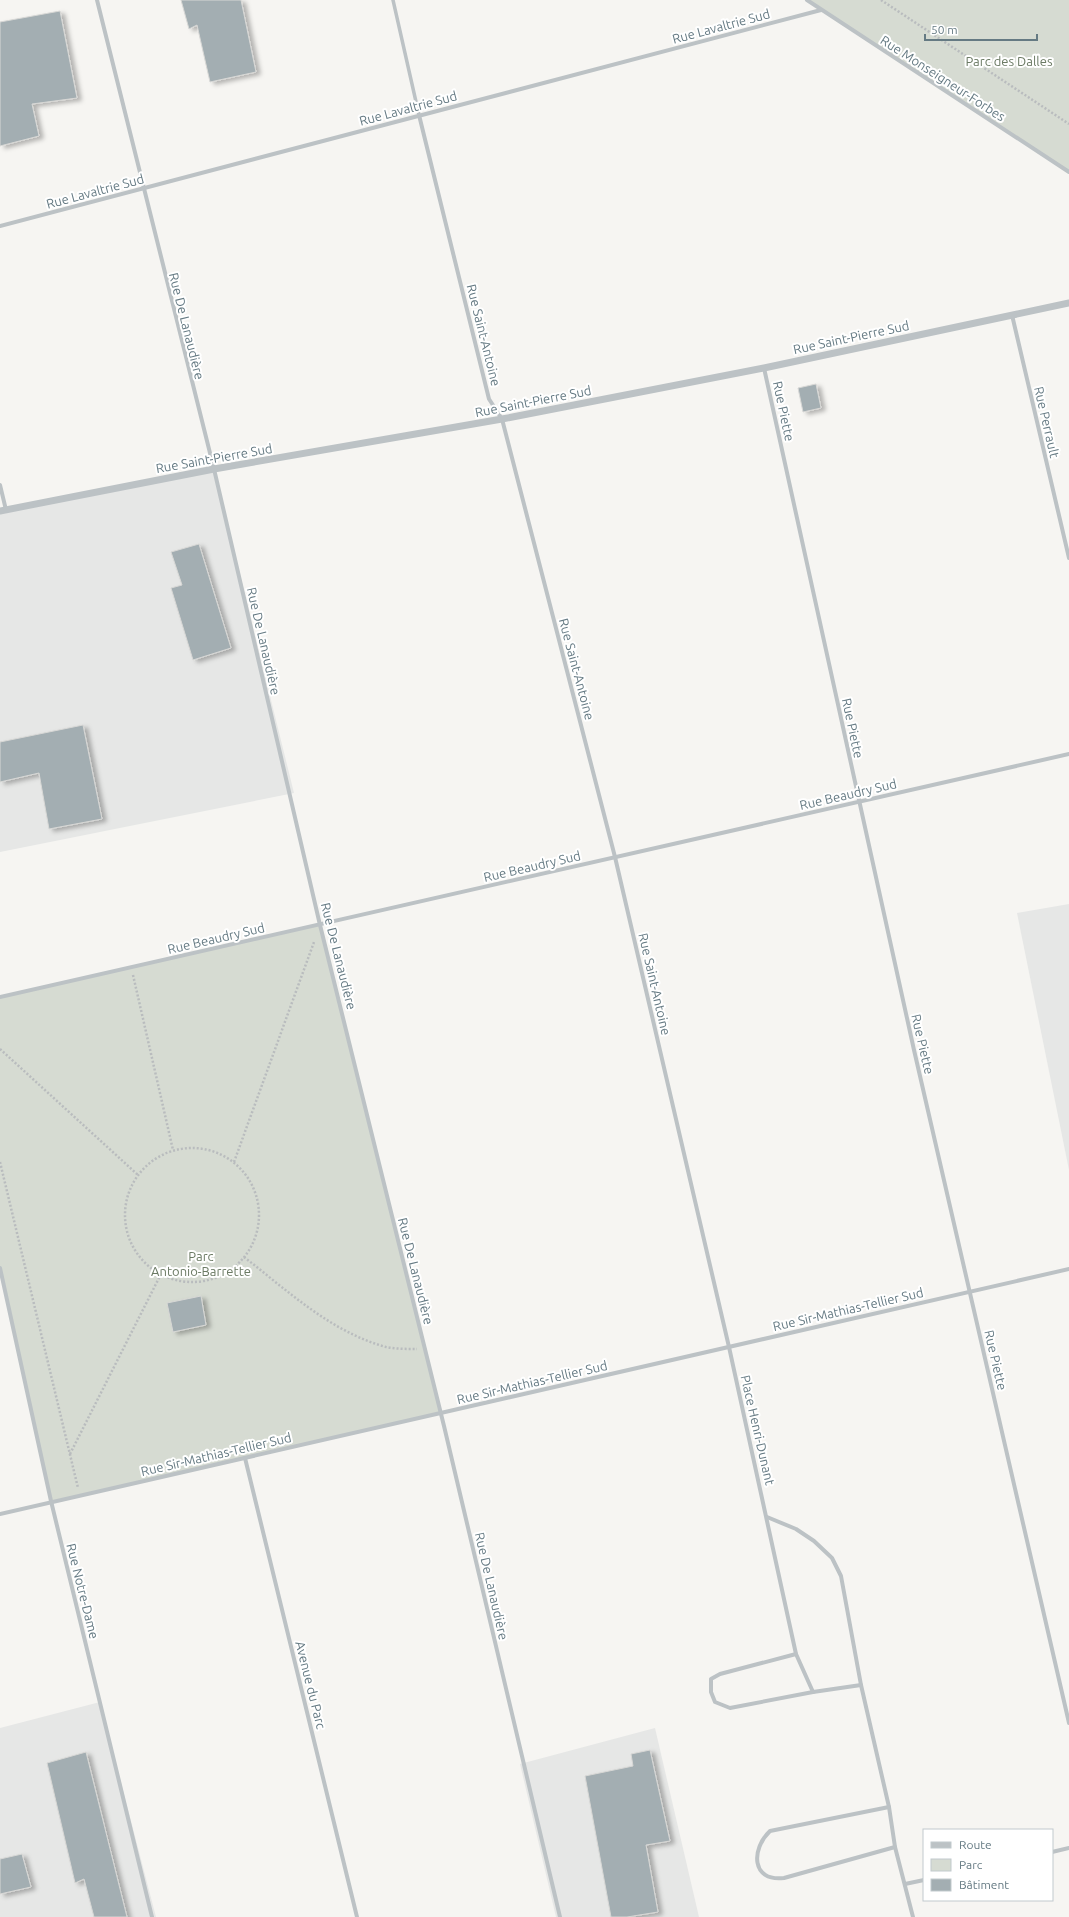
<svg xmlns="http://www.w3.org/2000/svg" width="1069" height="1917" font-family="Ubuntu,sans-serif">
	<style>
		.built { fill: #e6e7e6 }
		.green { fill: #d6dbd2 }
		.building { fill: #a3aeb2; stroke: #d7d7d5; filter: url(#shadow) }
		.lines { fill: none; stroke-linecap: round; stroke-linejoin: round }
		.path { stroke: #b9bcbe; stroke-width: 2.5; stroke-dasharray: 2 2; stroke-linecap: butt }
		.pedestrian { stroke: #bcc2c5; stroke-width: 3.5 }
		.minor { stroke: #bcc2c5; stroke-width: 4 }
		.tertiary { stroke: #bcc2c5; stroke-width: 7 }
		.labels { text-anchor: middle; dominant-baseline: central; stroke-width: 4; stroke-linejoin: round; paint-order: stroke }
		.street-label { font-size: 13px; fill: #657a83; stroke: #fff }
		.park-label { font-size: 13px; fill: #6b7a64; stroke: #fff }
	</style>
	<defs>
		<filter id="shadow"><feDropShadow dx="4.5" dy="2.5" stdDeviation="2" flood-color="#0004"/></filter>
	</defs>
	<rect width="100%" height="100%" fill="#f6f5f2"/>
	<!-- built -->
	<g class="built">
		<polygon points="214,469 294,793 0,852 0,511"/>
		<polygon points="1069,904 1069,1170 1017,913"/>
		<polygon points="100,1702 156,1917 0,1917 0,1728"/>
		<polygon points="655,1728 699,1917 556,1917 520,1764"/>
	</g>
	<!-- green -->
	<g class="green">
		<polygon points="807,0 1069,0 1069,172"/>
		<polygon points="320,925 441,1414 51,1501 0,1268 0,997"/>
	</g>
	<!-- building -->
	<g class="building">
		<polygon points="181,0 241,0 256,72 210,82 197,25 189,29"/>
		<polygon points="60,11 77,98 32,104 39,136 0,146 0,22"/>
		<polygon points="816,384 821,408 803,412 798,388"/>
		<polygon points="199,544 231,648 193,660 171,588 182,585 171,552"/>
		<polygon points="83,725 102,819 49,829 39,773 0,782 0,742"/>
		<polygon points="201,1296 206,1325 173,1332 167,1303"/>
		<polygon points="650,1750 670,1841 646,1845 658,1912 627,1917 611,1917 585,1776 633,1766 631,1754"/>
		<polygon points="86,1752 127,1917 94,1917 84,1879 75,1883 47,1763"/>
		<polygon points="22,1854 31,1887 0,1894 0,1859"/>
	</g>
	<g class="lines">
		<!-- path -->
		<g class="path">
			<polyline points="881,0 1069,124"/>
			<polyline points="133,975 173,1150"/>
			<polyline points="0,1049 138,1175"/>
			<circle cx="192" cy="1215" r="67"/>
			<polyline points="0,1162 78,1488"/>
			<polyline points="234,1162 314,942"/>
			<path d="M244,1257C288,1291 331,1332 386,1347C396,1349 407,1349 417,1349"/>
			<polyline points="70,1454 161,1274"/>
		</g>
		<!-- pedestrian -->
		<polyline class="pedestrian" points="393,0 419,115"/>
		<!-- minor -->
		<g class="minor">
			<polyline points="97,0 214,469 320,925 444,1426 560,1917"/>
			<polyline points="807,0 1069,172"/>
			<polyline points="419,115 489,399 502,419 615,857 729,1347 796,1654 813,1692 861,1685"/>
			<polyline points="0,226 821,10"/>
			<polyline points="1012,315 1069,558"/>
			<polyline points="764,368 914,1050 1069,1723"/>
			<polyline points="0,485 6,510"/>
			<polyline points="0,997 1069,754"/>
			<polyline points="0,1268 51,1501 152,1917"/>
			<polyline points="245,1458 357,1917"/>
			<polyline points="0,1514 1069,1269"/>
			<polyline points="767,1517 796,1529 814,1541 832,1558 841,1576 861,1685 889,1807 895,1847 913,1917"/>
			<polyline points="796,1654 720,1674 711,1679 711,1692 715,1702 730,1708 813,1692"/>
			<path d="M889,1807L770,1831C751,1849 751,1882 784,1878L895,1847"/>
			<polyline points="1052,1852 1069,1848"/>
			<polyline points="905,1884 924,1880"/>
		</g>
		<!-- tertiary -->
		<polyline class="tertiary" points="0,511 214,469 502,419 764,368 1069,303"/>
	</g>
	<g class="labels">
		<!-- street labels -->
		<g class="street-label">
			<text transform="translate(721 26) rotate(-15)">Rue Lavaltrie Sud</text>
			<text transform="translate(943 78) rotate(33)">Rue Monseigneur-Forbes</text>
			<text transform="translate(408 108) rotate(-15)">Rue Lavaltrie Sud</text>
			<text transform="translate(95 191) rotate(-15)">Rue Lavaltrie Sud</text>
			<text transform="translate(187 326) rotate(76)">Rue De Lanaudière</text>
			<text transform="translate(484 335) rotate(76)">Rue Saint-Antoine</text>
			<text transform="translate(851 337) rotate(-12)">Rue Saint-Pierre Sud</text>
			<text transform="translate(533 401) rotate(-11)">Rue Saint-Pierre Sud</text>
			<text transform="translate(784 411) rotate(78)">Rue Piette</text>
			<text transform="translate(1047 422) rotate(77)">Rue Perrault</text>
			<text transform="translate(214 458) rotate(-10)">Rue Saint-Pierre Sud</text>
			<text transform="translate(264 641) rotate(77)">Rue De Lanaudière</text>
			<text transform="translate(577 669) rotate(75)">Rue Saint-Antoine</text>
			<text transform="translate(853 728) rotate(78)">Rue Piette</text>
			<text transform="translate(848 794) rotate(-13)">Rue Beaudry Sud</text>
			<text transform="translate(532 866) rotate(-13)">Rue Beaudry Sud</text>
			<text transform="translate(216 938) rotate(-13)">Rue Beaudry Sud</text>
			<text transform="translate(339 956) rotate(76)">Rue De Lanaudière</text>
			<text transform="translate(655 984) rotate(77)">Rue Saint-Antoine</text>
			<text transform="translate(923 1044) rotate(77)">Rue Piette</text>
			<text transform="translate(416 1271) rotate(76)">Rue De Lanaudière</text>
			<text transform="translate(848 1309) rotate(-13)">Rue Sir-Mathias-Tellier Sud</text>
			<text transform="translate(996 1360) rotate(77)">Rue Piette</text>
			<text transform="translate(532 1382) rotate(-13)">Rue Sir-Mathias-Tellier Sud</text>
			<text transform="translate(758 1430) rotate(77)">Place Henri-Dunant</text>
			<text transform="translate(216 1454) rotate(-13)">Rue Sir-Mathias-Tellier Sud</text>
			<text transform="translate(492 1586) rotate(77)">Rue De Lanaudière</text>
			<text transform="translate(83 1591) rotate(76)">Rue Notre-Dame</text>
			<text transform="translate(311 1685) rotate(76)">Avenue du Parc</text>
		</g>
		<!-- park labels -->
		<g class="park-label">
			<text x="1009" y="61">Parc des Dalles</text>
			<text x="201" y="1256">Parc<tspan x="201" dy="15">Antonio-Barrette</tspan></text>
		</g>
	</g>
	<!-- legend -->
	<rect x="923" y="1829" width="130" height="72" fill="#ffffff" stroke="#c1cacd"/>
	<rect x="931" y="1842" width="20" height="6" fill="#bcc2c5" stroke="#c1cacd"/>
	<text x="959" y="1849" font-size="12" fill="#657a83">Route</text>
	<rect x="931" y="1859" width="20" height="12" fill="#d6dbd2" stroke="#c1cacd"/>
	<text x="959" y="1869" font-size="12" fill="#657a83">Parc</text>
	<rect x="931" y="1879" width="20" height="12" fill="#a3aeb2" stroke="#c1cacd"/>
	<text x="959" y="1889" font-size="12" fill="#657a83">Bâtiment</text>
	<!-- scale -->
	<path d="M925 34v6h112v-6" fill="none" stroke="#657a83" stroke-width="2"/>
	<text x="931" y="34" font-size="12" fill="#657a83" stroke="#ffffff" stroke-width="3" paint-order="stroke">50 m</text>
</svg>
